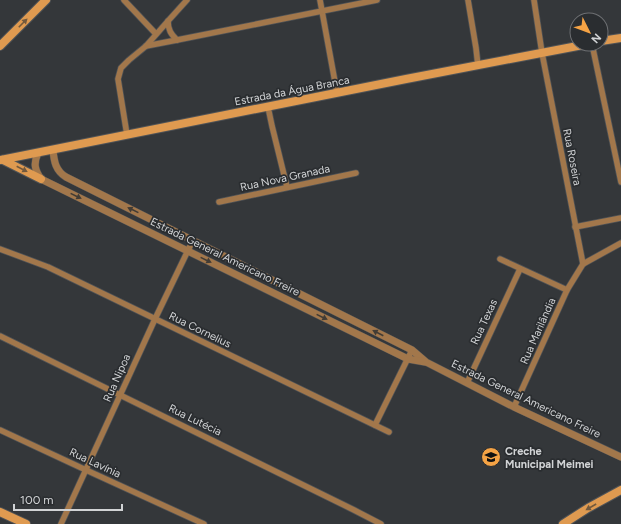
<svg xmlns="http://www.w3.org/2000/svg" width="621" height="524" font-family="Figtree,sans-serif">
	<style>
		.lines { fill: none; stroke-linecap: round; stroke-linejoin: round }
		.minor-casing { stroke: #505356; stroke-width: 7 }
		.tertiary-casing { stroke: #505356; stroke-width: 8 }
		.secondary-casing { stroke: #505356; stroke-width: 10 }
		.minor { stroke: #a2774b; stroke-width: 5.5 }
		.tertiary { stroke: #a2774b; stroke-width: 7 }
		.secondary { stroke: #df9a50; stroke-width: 8 }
		.oneway { fill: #72593d }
		.oneway2 { fill: #423c35 }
		.labels { text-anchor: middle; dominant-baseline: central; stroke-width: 3.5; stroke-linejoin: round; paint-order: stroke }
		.street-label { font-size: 11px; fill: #d1d3d5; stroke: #2a2d30 }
		.poi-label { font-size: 11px; font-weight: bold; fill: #d1d3d5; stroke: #2a2d30; text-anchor: start }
	</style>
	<rect width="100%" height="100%" fill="#34373a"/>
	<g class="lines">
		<defs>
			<g id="minor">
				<polyline points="124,0 156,34"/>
				<polyline points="320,0 337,93"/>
				<polyline points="468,0 476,48 478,66"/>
				<polyline points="534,0 542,53 583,264"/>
				<path d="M168,21C168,30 171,34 177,40"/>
				<polyline points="592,44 621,182"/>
				<polyline points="146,46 177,40 377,0"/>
				<polyline points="268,107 272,126 287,187"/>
				<polyline points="127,135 118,79 121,68 129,60 146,46 168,21 187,0"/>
				<polyline points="219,202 356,173"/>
				<polyline points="575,227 621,218"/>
				<polyline points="0,249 48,267 389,432"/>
				<polyline points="500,259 567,290"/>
				<polyline points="0,336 354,510 381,524"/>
				<polyline points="467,383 520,269"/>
				<polyline points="514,407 567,290 583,264 621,243"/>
				<polyline points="375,425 412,350"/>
				<polyline points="0,430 86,470 204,524"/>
				<polyline points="61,524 155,319 193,240"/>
			</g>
			<g id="tertiary">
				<path d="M53,150C54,162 56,171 66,177L412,350L426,362L514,407L621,457"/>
				<path d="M38,153C33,164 35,170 41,179L408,359L425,362"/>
			</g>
			<g id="secondary">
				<polyline points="601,41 621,38"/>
				<polyline points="0,46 46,0"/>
				<polyline points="0,160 406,79 588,44"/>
				<polyline points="3,160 41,179"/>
				<polyline points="0,512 26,524"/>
				<polyline points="563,524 588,508 621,490"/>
			</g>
		</defs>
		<!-- minor casing -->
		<use href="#minor" class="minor-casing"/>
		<!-- tertiary casing -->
		<use href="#tertiary" class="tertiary-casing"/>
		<!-- secondary casing -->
		<use href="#secondary" class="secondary-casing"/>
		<!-- minor -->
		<use href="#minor" class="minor"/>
		<!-- tertiary -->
		<use href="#tertiary" class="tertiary"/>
		<!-- secondary -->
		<use href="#secondary" class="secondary"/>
	</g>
	<!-- one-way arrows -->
	<defs><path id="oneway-solid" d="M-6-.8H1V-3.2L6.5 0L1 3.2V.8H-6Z"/></defs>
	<g class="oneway">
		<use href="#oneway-solid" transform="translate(23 23) rotate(-45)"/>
		<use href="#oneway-solid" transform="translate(22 169) rotate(27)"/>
		<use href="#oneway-solid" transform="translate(591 507) rotate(150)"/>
	</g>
	<g class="oneway2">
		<use href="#oneway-solid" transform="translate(76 196) rotate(26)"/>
		<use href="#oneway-solid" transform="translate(133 210) rotate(-154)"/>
		<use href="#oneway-solid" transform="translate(206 260) rotate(26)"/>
		<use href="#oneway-solid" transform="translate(322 317) rotate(26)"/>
		<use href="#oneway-solid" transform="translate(378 333) rotate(-153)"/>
	</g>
	<!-- icons -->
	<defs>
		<symbol id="school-disc" viewBox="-11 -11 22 22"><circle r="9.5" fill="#f5a345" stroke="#2a2d30"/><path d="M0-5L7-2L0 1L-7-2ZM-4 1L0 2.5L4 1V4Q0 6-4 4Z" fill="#111"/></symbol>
	</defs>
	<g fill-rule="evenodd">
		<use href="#school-disc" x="480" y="446" width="22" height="22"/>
	</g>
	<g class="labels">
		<!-- street labels -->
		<g class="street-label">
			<text transform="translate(292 91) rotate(-11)">Estrada da Água Branca</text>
			<text transform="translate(572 157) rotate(79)">Rua Roseira</text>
			<text transform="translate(285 178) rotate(-12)">Rua Nova Granada</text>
			<text transform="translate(225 257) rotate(26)">Estrada General Americano Freire</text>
			<text transform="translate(484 322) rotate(-65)">Rua Texas</text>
			<text transform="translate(200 330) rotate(26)">Rua Cornelius</text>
			<text transform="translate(538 331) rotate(-66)">Rua Marilândia</text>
			<text transform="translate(117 378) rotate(-66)">Rua Nipoa</text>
			<text transform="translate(526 399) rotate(26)">Estrada General Americano Freire</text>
			<text transform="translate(195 420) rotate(26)">Rua Lutécia</text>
			<text transform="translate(95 463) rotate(25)">Rua Lavínia</text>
		</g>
		<!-- poi labels -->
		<g class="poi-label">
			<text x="505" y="451">Creche<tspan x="505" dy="13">Municipal Meimei</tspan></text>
		</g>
	</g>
	<!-- north arrow -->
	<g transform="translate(589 32) rotate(132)"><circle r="19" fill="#2a2d30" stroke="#6d6f72"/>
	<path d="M0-3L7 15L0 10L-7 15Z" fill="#f5a345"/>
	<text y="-6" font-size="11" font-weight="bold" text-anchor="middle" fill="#d1d3d5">N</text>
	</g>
	<!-- scale -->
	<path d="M14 504v6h108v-6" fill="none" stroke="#d1d3d5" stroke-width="2"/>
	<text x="20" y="504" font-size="12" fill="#d1d3d5" stroke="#2a2d30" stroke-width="3" paint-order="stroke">100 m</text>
</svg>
